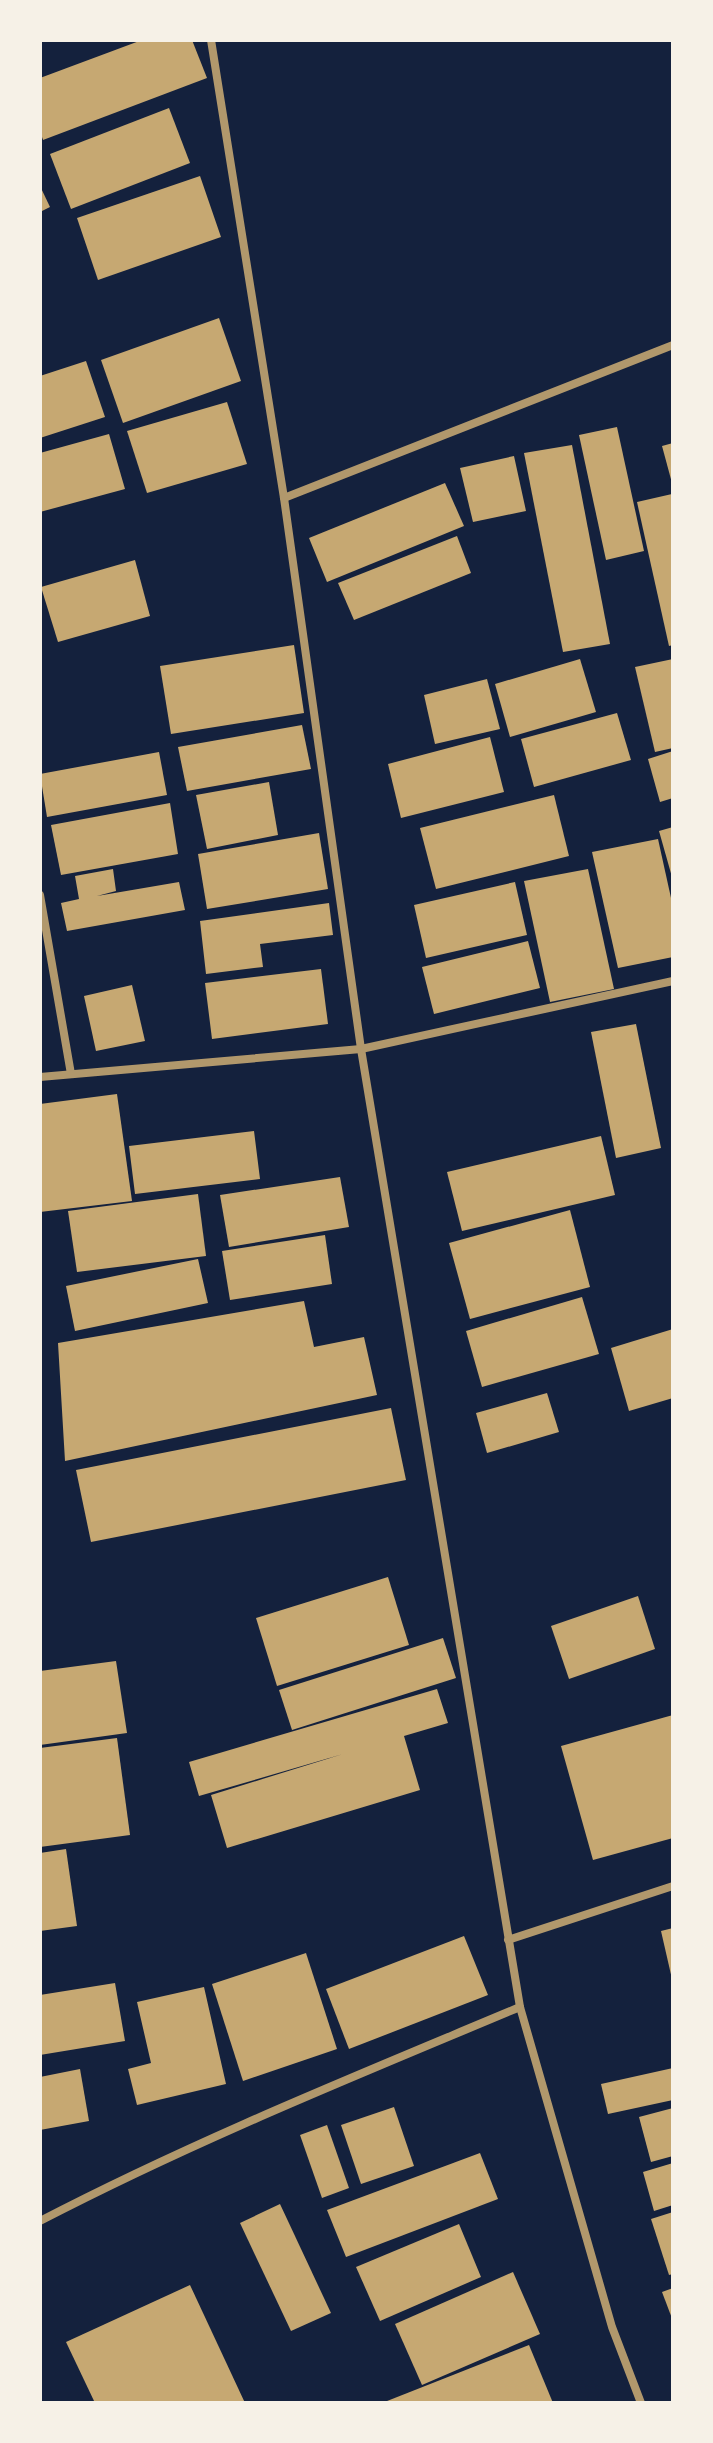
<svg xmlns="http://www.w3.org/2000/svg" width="713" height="2443" font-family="'Fira Sans Condensed',sans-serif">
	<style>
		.building { fill: #c6a872 }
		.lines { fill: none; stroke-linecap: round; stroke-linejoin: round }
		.minor { stroke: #b1986c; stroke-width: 8 }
	</style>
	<rect width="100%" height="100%" fill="#14213d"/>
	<!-- building -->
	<g class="building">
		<polygon points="142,40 192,40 207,78 43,140 40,131 40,78"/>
		<polygon points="169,108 190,163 71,209 50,154"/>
		<polygon points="200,176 221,237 98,280 77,218"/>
		<polygon points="40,186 50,207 40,212"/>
		<polygon points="219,318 241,381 123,423 101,360"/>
		<polygon points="86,361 105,417 40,438 40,376"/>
		<polygon points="227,402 247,464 147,493 127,431"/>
		<polygon points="617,427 644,551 606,560 579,435"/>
		<polygon points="109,434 125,489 40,512 40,453"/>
		<polygon points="673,443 673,483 672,483 662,446"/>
		<polygon points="572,445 610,644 563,652 524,453"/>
		<polygon points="514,456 526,511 473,522 460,468"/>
		<polygon points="445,483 464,526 327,582 309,538"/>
		<polygon points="672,494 673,645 669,646 637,502"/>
		<polygon points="457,536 471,573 354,620 338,583"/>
		<polygon points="135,560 150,616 58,642 41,587"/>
		<polygon points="294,645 304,713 171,734 160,666"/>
		<polygon points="580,659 596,712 510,737 495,684"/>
		<polygon points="673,659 673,748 655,752 635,667"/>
		<polygon points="487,679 500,729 435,744 424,695"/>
		<polygon points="617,713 631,760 534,787 521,739"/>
		<polygon points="302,725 311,769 187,791 178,747"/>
		<polygon points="490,737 504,792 401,818 388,764"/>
		<polygon points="673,751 673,798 660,802 648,759"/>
		<polygon points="159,752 167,795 47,817 40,774"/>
		<polygon points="269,782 278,835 207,849 196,795"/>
		<polygon points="554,795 569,856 436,889 420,828"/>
		<polygon points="170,803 178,854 61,875 51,825"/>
		<polygon points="673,827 673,877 672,877 659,831"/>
		<polygon points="319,833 328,889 207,909 198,854"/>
		<polygon points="658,839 673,907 673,957 618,968 592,852"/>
		<polygon points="113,869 116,891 97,896 179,882 185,910 67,931 61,903 79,899 75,876"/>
		<polygon points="588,869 614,989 550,1002 524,881"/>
		<polygon points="515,882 527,935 426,958 414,905"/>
		<polygon points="329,903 333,935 260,944 263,967 206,974 200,921"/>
		<polygon points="528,941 540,988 434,1014 422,967"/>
		<polygon points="321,969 328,1024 212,1039 205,983"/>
		<polygon points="132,985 145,1041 96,1051 84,996"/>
		<polygon points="636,1024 661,1148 616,1158 591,1032"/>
		<polygon points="117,1094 132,1201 40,1212 40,1104"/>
		<polygon points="254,1131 260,1179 135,1194 129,1146"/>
		<polygon points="601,1136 615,1195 462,1231 447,1172"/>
		<polygon points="340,1177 349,1227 229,1247 220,1195"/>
		<polygon points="198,1194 206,1256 77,1272 68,1211"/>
		<polygon points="570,1210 590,1287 470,1319 449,1243"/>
		<polygon points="325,1235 332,1284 230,1300 222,1251"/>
		<polygon points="198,1259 208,1303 75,1331 66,1286"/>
		<polygon points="582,1297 599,1354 482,1387 466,1331"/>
		<polygon points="304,1301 314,1347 364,1337 377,1395 65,1461 58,1343"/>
		<polygon points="673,1329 673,1398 629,1411 611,1348"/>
		<polygon points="547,1393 559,1432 487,1453 476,1413"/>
		<polygon points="391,1408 406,1480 91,1542 76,1470"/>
		<polygon points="388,1577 409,1645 277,1686 256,1618"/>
		<polygon points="638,1596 655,1649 569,1679 551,1626"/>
		<polygon points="443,1638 456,1678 292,1730 279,1690"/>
		<polygon points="116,1661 127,1733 40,1745 40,1671"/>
		<polygon points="437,1689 448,1723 404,1736 420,1790 227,1848 211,1795 343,1754 199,1796 189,1762"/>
		<polygon points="673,1715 673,1838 593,1860 561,1746"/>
		<polygon points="117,1738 130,1835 40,1847 40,1748"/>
		<polygon points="66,1849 77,1926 40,1931 40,1853"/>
		<polygon points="673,1928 673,1979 672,1979 661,1931"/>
		<polygon points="464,1936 488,1995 349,2049 326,1989"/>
		<polygon points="306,1953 337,2049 243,2081 212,1984"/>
		<polygon points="115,1983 125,2041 40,2055 40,1995"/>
		<polygon points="204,1987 226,2084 137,2105 128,2069 151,2063 137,2002"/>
		<polygon points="673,2068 673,2100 608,2114 601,2084"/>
		<polygon points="80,2069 89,2121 40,2130 40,2077"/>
		<polygon points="394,2107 414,2166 361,2184 341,2125"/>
		<polygon points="673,2108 673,2156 651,2162 639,2117"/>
		<polygon points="327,2125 349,2188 322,2198 300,2135"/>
		<polygon points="480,2153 498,2199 346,2257 327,2210"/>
		<polygon points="673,2163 673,2205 654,2211 643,2172"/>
		<polygon points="280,2204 331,2313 291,2331 240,2223"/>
		<polygon points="673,2212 673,2274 669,2275 651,2219"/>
		<polygon points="459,2224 481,2277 380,2321 356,2267"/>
		<polygon points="513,2272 540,2334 422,2385 395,2324"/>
		<polygon points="190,2285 245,2403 95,2403 66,2342"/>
		<polygon points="673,2288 673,2321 662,2292"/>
		<polygon points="529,2345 553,2403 382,2403"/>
	</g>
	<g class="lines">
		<!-- minor -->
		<g class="minor">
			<polyline points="211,40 284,498 361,1049 520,2007 612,2327 641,2403"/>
			<polyline points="284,498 673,345"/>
			<polyline points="40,895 71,1074"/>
			<polyline points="40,1077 361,1049 673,981"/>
			<polyline points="508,1940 673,1886"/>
			<path d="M40,2221C196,2140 358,2075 520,2007"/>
		</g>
	</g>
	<!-- border -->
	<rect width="713" height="2443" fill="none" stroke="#f6f1e7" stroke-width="84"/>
</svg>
